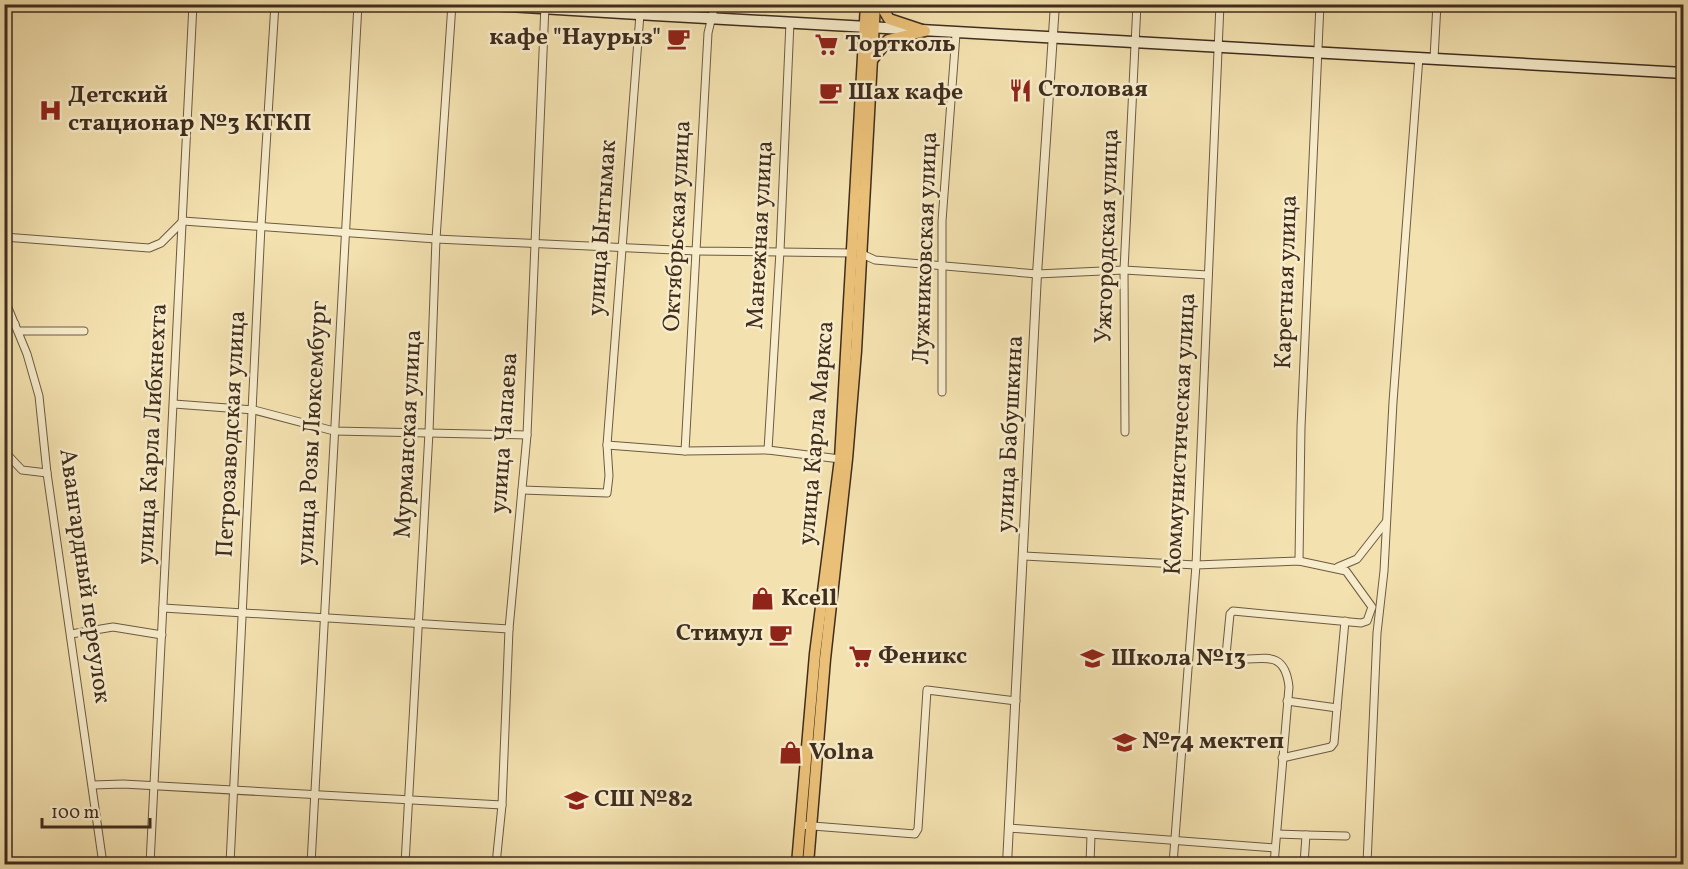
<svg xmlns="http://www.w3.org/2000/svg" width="1688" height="869" font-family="Vollkorn,serif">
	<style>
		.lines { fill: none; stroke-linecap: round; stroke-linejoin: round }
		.minor-casing { stroke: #6d5a42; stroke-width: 9 }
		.tertiary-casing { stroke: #6d5a42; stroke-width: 10 }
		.secondary-casing { stroke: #402d1e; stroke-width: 13 }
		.primary-casing { stroke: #402d1e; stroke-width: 13 }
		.minor { stroke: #f7eccb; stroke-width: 7 }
		.tertiary { stroke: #f7eccb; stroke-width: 8 }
		.secondary { stroke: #f7eccb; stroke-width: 10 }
		.primary { stroke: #eac078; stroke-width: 10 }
		.labels { text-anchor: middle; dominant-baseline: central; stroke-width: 5; stroke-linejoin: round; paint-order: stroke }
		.poi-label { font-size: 24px; font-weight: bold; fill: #402d1e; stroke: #f7eccb; text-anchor: start }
		.street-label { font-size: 24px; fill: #402d1e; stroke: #f7eccb }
	</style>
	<rect width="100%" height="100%" fill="#f3e1af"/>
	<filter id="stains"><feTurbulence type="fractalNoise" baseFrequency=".00333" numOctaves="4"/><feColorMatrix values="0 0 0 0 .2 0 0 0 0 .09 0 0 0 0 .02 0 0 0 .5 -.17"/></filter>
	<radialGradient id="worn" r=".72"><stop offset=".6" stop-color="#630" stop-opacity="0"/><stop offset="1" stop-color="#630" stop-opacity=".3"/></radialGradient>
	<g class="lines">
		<defs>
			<g id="minor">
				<polyline points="1434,58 1437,4"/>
				<polyline points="4,237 149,248 161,243 183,221 436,239 696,251 853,253"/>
				<polyline points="862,254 875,260 1037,274 1124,270 1208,275"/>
				<polyline points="4,298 27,354 39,396 47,473 103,864"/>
				<polyline points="4,323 15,324"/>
				<polyline points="18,331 84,331"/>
				<polyline points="942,392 942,221 956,34"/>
				<polyline points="174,404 254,410 334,431 527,435"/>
				<polyline points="1125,432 1124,270 1137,4"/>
				<polyline points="607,445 685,451 768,450 840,459"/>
				<polyline points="768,450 780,251 790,22"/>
				<polyline points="4,451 22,470 47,473"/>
				<polyline points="685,451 708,33 715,4"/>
				<polyline points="522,490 607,493 609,476 607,445 640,14"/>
				<path d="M1024,556L1196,565L1299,561L1346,571L1372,607L1367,621L1361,623L1233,611L1230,614L1226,655C1249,669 1284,639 1289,687L1274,864"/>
				<polyline points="1299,561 1301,427 1320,4"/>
				<polyline points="1338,567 1357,559 1386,522"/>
				<polyline points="163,608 509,629"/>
				<polyline points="71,634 113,627 162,635"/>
				<polyline points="1287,701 1337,708 1345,621"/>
				<polyline points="1282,758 1331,747 1334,743 1337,708"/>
				<polyline points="93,785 123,784 502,805"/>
				<polyline points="800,825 915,834 918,829 927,690 1016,701"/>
				<polyline points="1009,828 1275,848"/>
				<polyline points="1277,834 1306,835"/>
				<polyline points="150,864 193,4"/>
				<polyline points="230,864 261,226 275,4"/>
				<polyline points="311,864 358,4"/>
				<polyline points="405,864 429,432 436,239 452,4"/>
				<polyline points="496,864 502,805 509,629 527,435 545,5"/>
				<polyline points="1090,864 1091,835"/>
				<polyline points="1173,864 1196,565 1220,4"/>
				<polyline points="1304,864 1306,835 1346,836"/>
				<polyline points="1367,864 1377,633 1384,571 1393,402 1419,57"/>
			</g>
			<polyline id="tertiary" points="1007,864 1037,274 1055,4"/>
			<path id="secondary" d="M474,4C877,29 1280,51 1684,73"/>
			<g id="primary">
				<polyline points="880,4 889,19 922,30"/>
				<polyline points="873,59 888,40 925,31"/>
				<polyline points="797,864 815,654 840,459 866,4"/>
				<polyline points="808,864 825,659 847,459 856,351 875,4"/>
			</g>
		</defs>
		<!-- minor casing -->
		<use href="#minor" class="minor-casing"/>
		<!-- tertiary casing -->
		<use href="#tertiary" class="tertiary-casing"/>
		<!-- secondary casing -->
		<use href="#secondary" class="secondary-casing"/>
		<!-- primary casing -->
		<use href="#primary" class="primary-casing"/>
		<!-- minor -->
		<use href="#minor" class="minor"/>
		<!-- tertiary -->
		<use href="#tertiary" class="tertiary"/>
		<!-- secondary -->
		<use href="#secondary" class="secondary"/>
		<!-- primary -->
		<use href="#primary" class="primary"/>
	</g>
	<!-- icons -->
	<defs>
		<symbol id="cafe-bare" viewBox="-9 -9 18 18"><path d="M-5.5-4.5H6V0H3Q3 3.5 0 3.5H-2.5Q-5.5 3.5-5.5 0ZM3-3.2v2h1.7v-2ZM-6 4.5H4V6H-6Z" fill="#8f2418" stroke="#f7eccb" stroke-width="2.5" paint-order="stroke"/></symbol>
		<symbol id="supermarket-bare" viewBox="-9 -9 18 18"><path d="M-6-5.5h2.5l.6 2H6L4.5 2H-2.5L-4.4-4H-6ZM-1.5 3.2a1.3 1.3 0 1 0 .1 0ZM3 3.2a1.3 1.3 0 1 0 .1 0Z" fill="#8f2418" stroke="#f7eccb" stroke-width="2.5" paint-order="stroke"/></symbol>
		<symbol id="restaurant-bare" viewBox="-9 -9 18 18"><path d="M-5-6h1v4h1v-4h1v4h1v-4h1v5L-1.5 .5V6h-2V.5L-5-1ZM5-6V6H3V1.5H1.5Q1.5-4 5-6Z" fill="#8f2418" stroke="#f7eccb" stroke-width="2.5" paint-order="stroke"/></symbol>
		<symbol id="hospital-bare" viewBox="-9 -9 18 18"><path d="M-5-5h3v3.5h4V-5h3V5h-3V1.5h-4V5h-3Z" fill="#8f2418" stroke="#f7eccb" stroke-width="2.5" paint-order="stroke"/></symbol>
		<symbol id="shop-bare" viewBox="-9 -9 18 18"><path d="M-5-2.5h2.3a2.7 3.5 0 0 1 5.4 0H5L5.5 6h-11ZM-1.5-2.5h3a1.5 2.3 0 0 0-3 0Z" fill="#8f2418" stroke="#f7eccb" stroke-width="2.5" paint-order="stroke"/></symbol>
		<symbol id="school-bare" viewBox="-9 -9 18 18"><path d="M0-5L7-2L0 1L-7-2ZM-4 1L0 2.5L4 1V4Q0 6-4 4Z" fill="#8f2418" stroke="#f7eccb" stroke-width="2.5" paint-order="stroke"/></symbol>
	</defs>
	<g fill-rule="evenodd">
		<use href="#cafe-bare" x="662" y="22" width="33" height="33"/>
		<use href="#supermarket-bare" x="810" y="28" width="33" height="33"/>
		<use href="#restaurant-bare" x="1004" y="74" width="33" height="33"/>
		<use href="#cafe-bare" x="814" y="76" width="33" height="33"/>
		<use href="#hospital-bare" x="34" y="94" width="33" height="33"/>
		<use href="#shop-bare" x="746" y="582" width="33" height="33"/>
		<use href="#cafe-bare" x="764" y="618" width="33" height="33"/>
		<use href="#supermarket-bare" x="844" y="640" width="33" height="33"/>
		<use href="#school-bare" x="1076" y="642" width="33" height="33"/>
		<use href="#school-bare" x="1108" y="726" width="33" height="33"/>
		<use href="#shop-bare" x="774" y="736" width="33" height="33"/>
		<use href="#school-bare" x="560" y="784" width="33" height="33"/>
	</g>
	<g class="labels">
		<!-- poi labels -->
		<g class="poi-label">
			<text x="661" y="38" text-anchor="end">кафе "Наурыз"</text>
			<text x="845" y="45">Тортколь</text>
			<text x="1038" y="90">Столовая</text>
			<text x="848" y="93">Шах кафе</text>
			<text x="68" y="96">Детский<tspan x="68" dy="28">стационар №3 КГКП</tspan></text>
			<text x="781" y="599">Kcell</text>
			<text x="763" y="634" text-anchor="end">Стимул</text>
			<text x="878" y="657">Феникс</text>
			<text x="1111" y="659">Школа №13</text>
			<text x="1142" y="742">№74 мектеп</text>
			<text x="809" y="753">Volna</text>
			<text x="594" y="800">СШ №82</text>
		</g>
		<!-- street labels -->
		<g class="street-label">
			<text transform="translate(678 226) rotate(-87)">Октябрьская улица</text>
			<text transform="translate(603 228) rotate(-86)">улица Ынтымак</text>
			<text transform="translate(761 235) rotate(-87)">Манежная улица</text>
			<text transform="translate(1108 236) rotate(-88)">Ужгородская улица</text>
			<text transform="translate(926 248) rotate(-88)">Лужниковская улица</text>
			<text transform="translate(1287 282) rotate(-88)">Каретная улица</text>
			<text transform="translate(313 433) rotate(-87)">улица Розы Люксембург</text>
			<text transform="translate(505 433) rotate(-86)">улица Чапаева</text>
			<text transform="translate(817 433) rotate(-85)">улица Карла Маркса</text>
			<text transform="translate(153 434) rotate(-87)">улица Карла Либкнехта</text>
			<text transform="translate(232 434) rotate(-87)">Петрозаводская улица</text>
			<text transform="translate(409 434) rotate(-87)">Мурманская улица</text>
			<text transform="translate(1011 434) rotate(-87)">улица Бабушкина</text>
			<text transform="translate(1181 434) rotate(-87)">Коммунистическая улица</text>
			<text transform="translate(84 576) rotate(82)">Авангардный переулок</text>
		</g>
	</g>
	<!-- margin -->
	<rect width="1688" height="869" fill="none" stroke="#f3e1af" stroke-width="24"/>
	<rect x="6" y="6" width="1676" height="857" fill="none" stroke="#402d1e" stroke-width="3"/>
	<rect x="12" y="12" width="1664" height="845" fill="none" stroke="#402d1e" stroke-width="1.5"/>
	<!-- scale -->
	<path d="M42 818v9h108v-9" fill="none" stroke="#402d1e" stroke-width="3"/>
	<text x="51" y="818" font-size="18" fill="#402d1e" stroke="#f7eccb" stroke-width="4.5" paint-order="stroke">100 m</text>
	<rect width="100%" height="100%" filter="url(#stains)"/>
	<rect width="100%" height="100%" fill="url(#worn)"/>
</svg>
